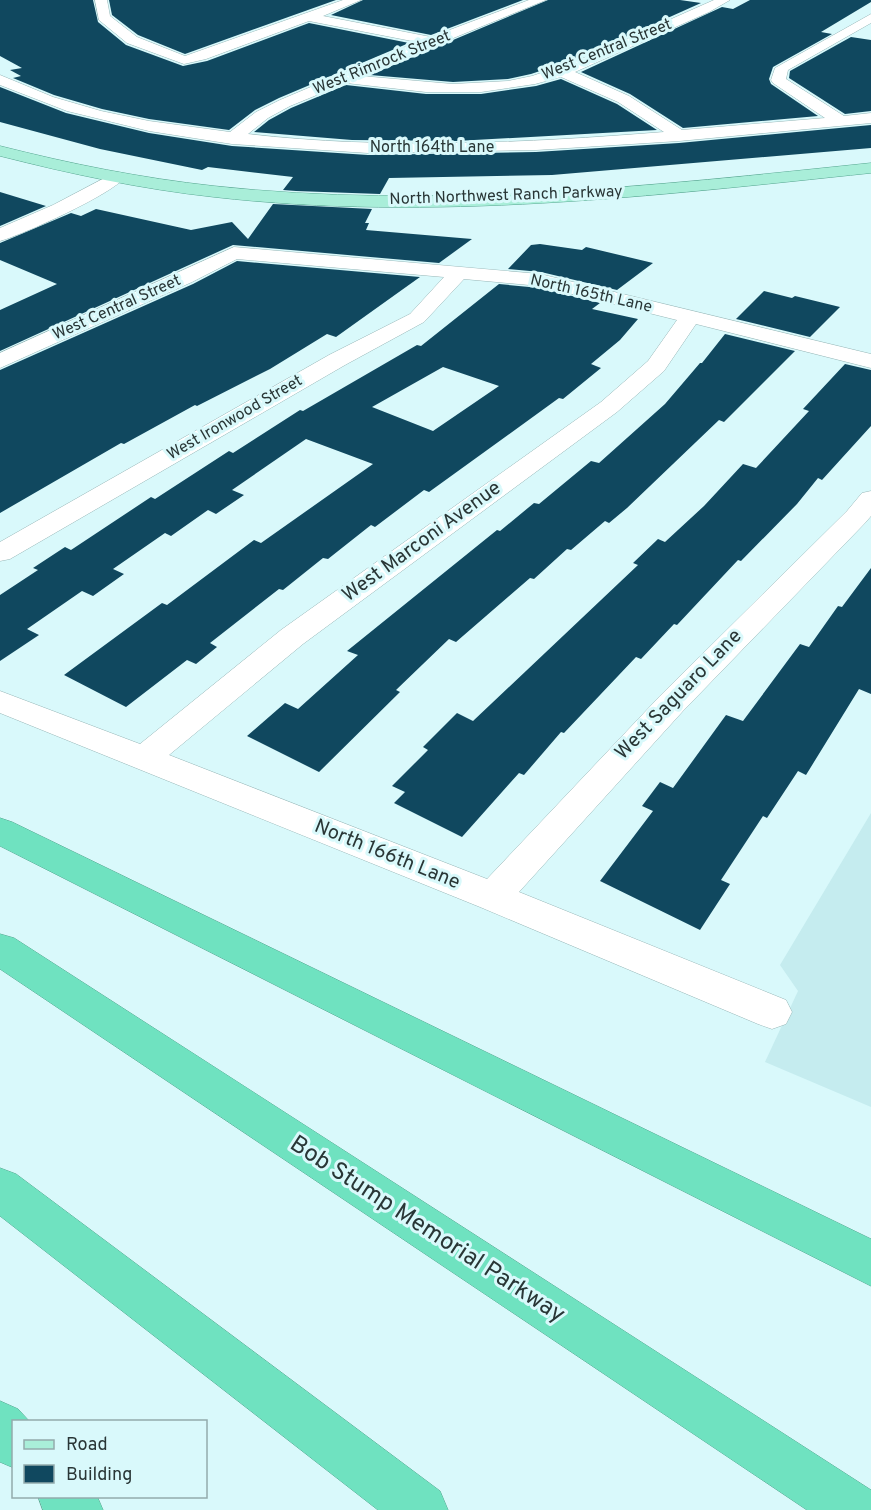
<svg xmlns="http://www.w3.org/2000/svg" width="871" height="1510" font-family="Overpass,sans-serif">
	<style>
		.built { fill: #c5ecef }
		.building { fill: #10485f; fill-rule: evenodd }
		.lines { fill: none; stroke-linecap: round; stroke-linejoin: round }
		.minor-casing { stroke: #97b6b7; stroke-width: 1 }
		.major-casing { stroke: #56a690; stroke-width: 1 }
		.highway-casing { stroke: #56a690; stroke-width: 1 }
		.minor { fill: #fff; fill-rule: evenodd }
		.major { fill: #a9eed9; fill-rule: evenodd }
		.highway { fill: #6fe2c0; fill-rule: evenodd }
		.labels { text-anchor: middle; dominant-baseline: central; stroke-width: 6; stroke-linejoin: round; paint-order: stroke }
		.far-street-label { font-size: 16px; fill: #293636; stroke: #d9f9fb }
		.street-label { font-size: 20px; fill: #293636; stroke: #d9f9fb }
		.near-street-label { font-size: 24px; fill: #293636; stroke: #d9f9fb }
	</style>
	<rect width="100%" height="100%" fill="#d9f9fb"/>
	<!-- built -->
	<polygon class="built" points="871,813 871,1107 765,1062 798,991 780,965"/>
	<!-- building -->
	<g class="building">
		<polygon points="0,0 93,0 98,22 126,45 183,66 207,61 309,23 409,43 279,98 255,110 229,130 149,119 102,109 54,95 13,78 21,76 10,70 22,68 0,56"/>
		<polygon points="109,0 336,0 185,54 138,35 112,15"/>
		<polygon points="363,0 523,0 431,35 331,15"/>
		<polygon points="548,0 680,0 701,3 576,59 531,74 508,79 453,82 370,75"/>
		<polygon points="750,0 871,0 871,2 821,32 832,34 773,67 769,79 771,84 818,116 683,128 630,94 581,72 722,7 733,9"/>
		<polygon points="851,37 871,40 871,111 845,114 789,78 790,71"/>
		<polygon points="561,79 617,104 657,130 456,141 352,140 254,132 269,120 291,108 346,85 426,94 481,94 536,86"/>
		<polygon points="0,87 66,113 149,133 232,146 368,155 536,152 679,143 871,125 871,148 552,175 389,178 380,194 296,191 283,190 293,177 208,167 202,170 100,149 0,122"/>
		<polygon points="0,192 46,206 0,226"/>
		<polygon points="273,204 372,209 365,223 369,223 366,230 472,239 439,263 233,245 0,351 0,310 57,284 0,260 0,243 71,213 81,216 96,209 191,230 232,222 248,239"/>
		<polygon points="540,244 582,250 586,247 653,263 617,290 541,272 508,269 531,245"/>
		<polygon points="237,261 420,277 336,337 327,334 270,369 197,406 195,405 124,444 121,443 0,513 0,370 193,284"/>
		<path d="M499,284L540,288L600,303L592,309L638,319L620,340L591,364L601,368L563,399L559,398L429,492L424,490L375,527L371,525L328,559L323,558L283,590L279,589L210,643L217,647L196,664L187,660L126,707L64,675L162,603L167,605L254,540L261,543L373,464L306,439L232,490L244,495L216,514L208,510L171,536L165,533L113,569L124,574L93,596L82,591L27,629L39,635L0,661V595L38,570L33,568L65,547L71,550L151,497L155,499L229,451L233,453L300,410L303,411L417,345L421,346ZM443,367L499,386L433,431L372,407Z"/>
		<polygon points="764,291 792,298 795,296 840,307 810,337 736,319"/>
		<polygon points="725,334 795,351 724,422 719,420 627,508 609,523 605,521 571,550 567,549 534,579 530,578 456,642 449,639 396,690 400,692 319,772 247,736 285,703 298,709 358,655 347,651 497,530 500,531 534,503 539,504 591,461 599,463 665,404 700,363 702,363"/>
		<polygon points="845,364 871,370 871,426 822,480 818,478 797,504 741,561 738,560 677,625 674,624 641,659 636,657 564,733 561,732 524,775 519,773 462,837 394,803 405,792 392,786 428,750 423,747 457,713 473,721 638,565 633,563 658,539 665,542 704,506 743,464 756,468 809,411 803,409"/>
		<polygon points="871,568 871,694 859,689 806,775 798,771 767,818 763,816 721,880 730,884 700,930 600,881 653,811 642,806 660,782 673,788 726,715 743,721 800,644 809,647 838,606 842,607"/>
	</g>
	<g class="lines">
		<defs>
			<g id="minor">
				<path d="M95,0H107L110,16L137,37L185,56L343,0H361L323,16L431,37L529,0H546L361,76L453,84L508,81L532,76L577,61L714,0H730L709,12L575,72L629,96L682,130L825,118L773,83L771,80L775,68L871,14V23L788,70L786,79L844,116L871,113V123L679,141L536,150L368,153L232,144L149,131L67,111L0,85V75L53,97L101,111L149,121L230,132L256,112L280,100L417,42L309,21L206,59L184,64L127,43L99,20ZM561,77L618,102L664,132C525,143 386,150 248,134L268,118L290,106L346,83L426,92H481L535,84Z"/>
				<path d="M116,172L122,173L125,177C113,194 22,235 0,241V228L53,205Z"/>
				<polygon points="234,247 540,274 871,354 871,368 696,324 664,371 617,412 303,644 169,755 487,879 660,696 847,511 862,493 871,491 871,516 865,523 683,711 519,892 786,1000 792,1012 786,1024 772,1029 758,1024 480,907 0,713 0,691 140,744 281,630 601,402 648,361 677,320 540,286 464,279 424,322 345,365 10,559 0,561 0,542 329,355 410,314 444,277 237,259 192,282 0,368 0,353"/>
			</g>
			<path id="major" d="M0,146C71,164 141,178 214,186C433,210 653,186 871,163V173C653,196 433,222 214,197C141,189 71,174 0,156Z"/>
			<g id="highway">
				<polygon points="0,818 12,822 871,1239 871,1286 0,846"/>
				<polygon points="0,934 14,938 871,1490 871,1510 807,1510 0,969"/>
				<polygon points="0,1168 16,1174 440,1491 448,1510 378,1510 0,1216"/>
				<polygon points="0,1401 18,1409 30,1422 14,1422 14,1468 0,1462"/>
				<polygon points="38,1496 97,1496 103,1510 43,1510"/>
			</g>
		</defs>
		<!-- minor casing -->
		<use href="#minor" class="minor-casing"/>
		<!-- major casing -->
		<use href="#major" class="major-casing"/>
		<!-- highway casing -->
		<use href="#highway" class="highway-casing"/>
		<!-- minor -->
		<use href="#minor" class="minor"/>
		<!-- major -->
		<use href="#major" class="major"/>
		<!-- highway -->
		<use href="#highway" class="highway"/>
	</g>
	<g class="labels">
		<!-- far-street labels -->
		<g class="far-street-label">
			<text transform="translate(607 50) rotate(-22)">West Central Street</text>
			<text transform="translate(382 63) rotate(-22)">West Rimrock Street</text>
			<text x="432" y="148">North 164th Lane</text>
			<text transform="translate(506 196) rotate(-2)">North Northwest Ranch Parkway</text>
			<text transform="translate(591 294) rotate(13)">North 165th Lane</text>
			<text transform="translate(117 308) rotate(-24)">West Central Street</text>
			<text transform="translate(235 418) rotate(-30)">West Ironwood Street</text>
		</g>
		<!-- street labels -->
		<g class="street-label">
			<text transform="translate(422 542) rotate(-36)">West Marconi Avenue</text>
			<text transform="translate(679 695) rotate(-46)">West Saguaro Lane</text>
			<text transform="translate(387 855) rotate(22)">North 166th Lane</text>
		</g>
		<!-- near-street labels -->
		<g class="near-street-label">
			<text transform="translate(427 1230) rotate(33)">Bob Stump Memorial Parkway</text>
		</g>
	</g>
	<!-- legend -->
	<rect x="12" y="1420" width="195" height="78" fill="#d9f9fb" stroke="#93abac" stroke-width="1.5"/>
	<rect x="24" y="1440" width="30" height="9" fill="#a9eed9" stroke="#93abac" stroke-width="1.5"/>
	<text x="66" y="1450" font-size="18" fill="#293636">Road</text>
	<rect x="24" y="1465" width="30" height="18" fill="#10485f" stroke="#93abac" stroke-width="1.5"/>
	<text x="66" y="1480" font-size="18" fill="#293636">Building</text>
</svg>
